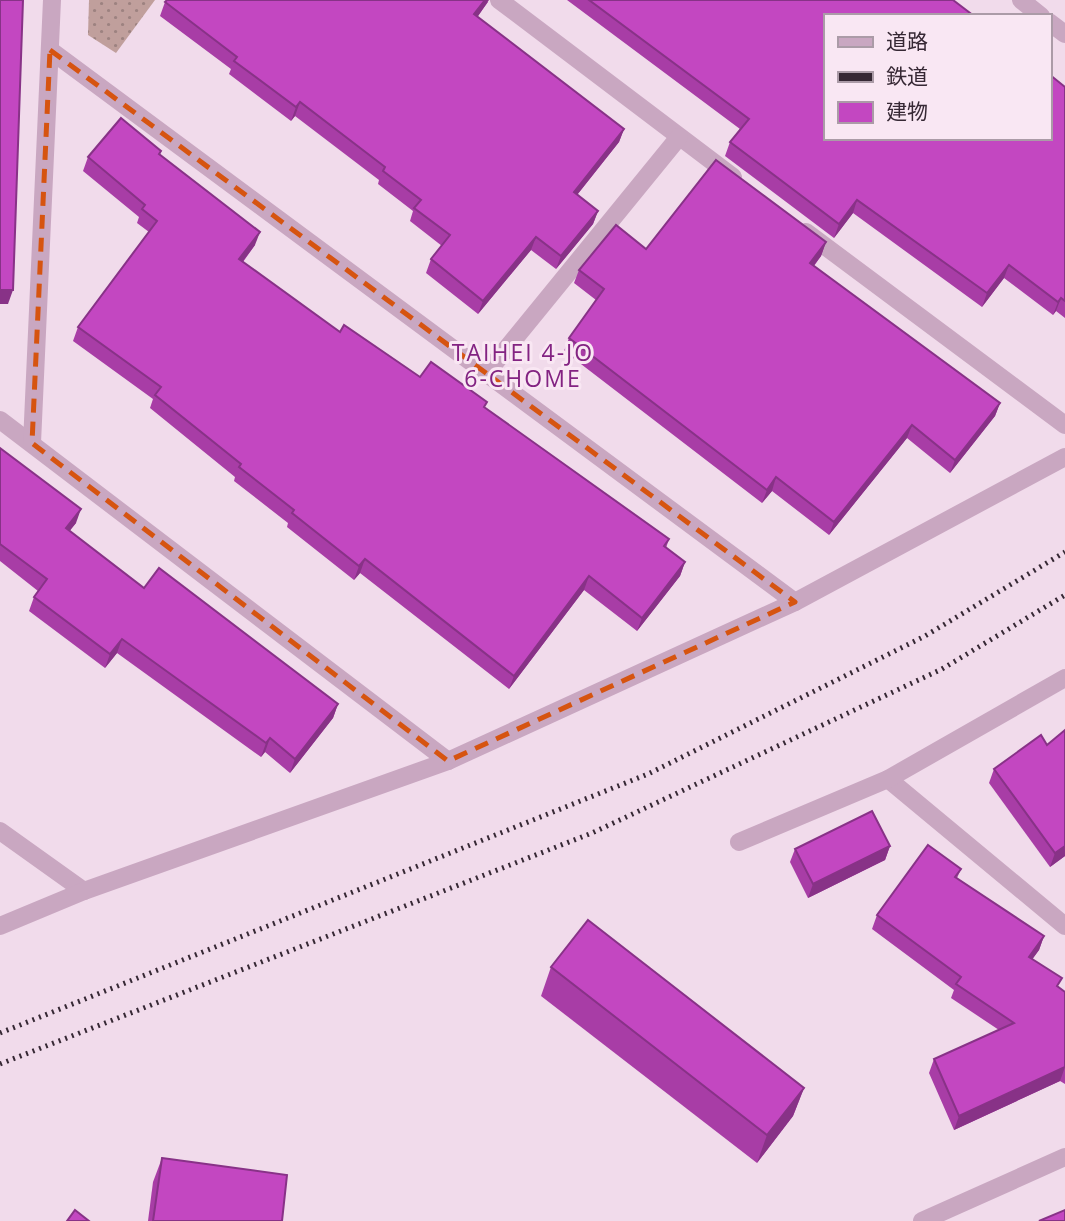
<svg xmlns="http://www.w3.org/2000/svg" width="1065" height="1221" font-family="'Open Sans','Noto Sans JP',sans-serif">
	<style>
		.park { fill: url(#park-dots) }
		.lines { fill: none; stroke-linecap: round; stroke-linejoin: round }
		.street { stroke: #c9a7c1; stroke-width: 18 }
		.rail { stroke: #362834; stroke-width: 5; stroke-dasharray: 2 5; stroke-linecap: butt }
		.wall { fill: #a83da6 }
		.shaded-wall { fill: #883287 }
		.building { fill: #c347c1; stroke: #883287; stroke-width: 2 }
		.marked { fill: none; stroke: #d65410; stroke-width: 5; stroke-dasharray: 14 9; stroke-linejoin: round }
		.labels { text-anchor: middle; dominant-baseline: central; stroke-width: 6; stroke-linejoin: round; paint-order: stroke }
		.neighbourhood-label { font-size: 23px; letter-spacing: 2px; fill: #832382; stroke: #f9e7f3 }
	</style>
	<defs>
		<pattern id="park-dots" width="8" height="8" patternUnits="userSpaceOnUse" patternTransform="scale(1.75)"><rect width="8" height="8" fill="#c09f9c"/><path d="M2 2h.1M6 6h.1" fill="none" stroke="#9d8280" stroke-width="1.8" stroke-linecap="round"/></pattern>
	</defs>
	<rect width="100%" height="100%" fill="#f1dbeb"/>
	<!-- park -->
	<polygon class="park" points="89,0 155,0 116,53 88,35"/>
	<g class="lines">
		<!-- street -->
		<g class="street">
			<polyline points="499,0 733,177"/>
			<polyline points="1021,0 1041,16"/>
			<polyline points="1049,22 1065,34"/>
			<polyline points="50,50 795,602"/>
			<polyline points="806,232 1065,425"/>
			<polyline points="485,375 679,137"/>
			<polyline points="0,420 448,761"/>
			<polyline points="32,443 52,0"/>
			<polyline points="888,779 1065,926"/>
			<polyline points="0,831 84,891"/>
			<polyline points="739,842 888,779 1065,678"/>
			<polyline points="0,926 84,891 448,761 795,602 1065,457"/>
			<polyline points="922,1221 1065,1157"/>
		</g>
		<!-- rail -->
		<g class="rail">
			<polyline points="0,1033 648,774 925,636 1065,552"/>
			<polyline points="0,1064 592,833 942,669 1065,595"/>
		</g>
	</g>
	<!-- wall -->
	<g class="wall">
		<polygon points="567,0 953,0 1065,87 1065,318 1056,311 1053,315 1004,278 982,307 853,213 834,238 725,156 730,142 740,129"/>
		<polygon points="165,2 488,2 477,17 624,129 619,142 577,195 598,211 593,224 556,269 531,250 478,314 426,273 431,259 442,246 410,221 413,211 378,184 379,180 295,116 291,121 229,74 231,69 160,16"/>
		<polygon points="161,151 160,155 255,245 243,262 340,332 420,377 485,408 669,539 666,548 685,562 680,576 637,631 584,590 509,689 360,573 354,580 287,527 288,523 234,481 235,477 150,408 153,399 73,341 78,327 149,232 137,223 139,217 83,171 88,157"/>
		<polygon points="826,242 821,256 814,266 1000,403 995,416 950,473 907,438 829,535 772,491 762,503 564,351 569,338 596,300 574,283 579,270 646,249"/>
		<polygon points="0,448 76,523 69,531 144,588 338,704 333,718 290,773 265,752 261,757 117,653 105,668 29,611 34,597 38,591 0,561"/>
		<polygon points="994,769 1065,856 1050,867 989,783"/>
		<polygon points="890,846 885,860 808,898 790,862 795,849"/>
		<polygon points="961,869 957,878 1044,936 1039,950 1032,959 1059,987 1065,992 1065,1084 1060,1081 954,1130 929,1073 934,1059 999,1030 951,998 954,990 872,929 877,915"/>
		<polygon points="551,967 804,1088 793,1116 757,1163 541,996"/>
		<polygon points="162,1158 282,1221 148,1221 153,1182"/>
	</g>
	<!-- shaded-wall -->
	<g class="shaded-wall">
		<polygon points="485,0 489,0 470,28 474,14"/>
		<polygon points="300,102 295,116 291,121 296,107"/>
		<polygon points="624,129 619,142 569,205 574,192"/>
		<polygon points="857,200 853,213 834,238 839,224"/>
		<polygon points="598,211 593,224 556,269 561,256"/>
		<polygon points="260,232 255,245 234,273 239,259"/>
		<polygon points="536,237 531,250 478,314 483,301"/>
		<polygon points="826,242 821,256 805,277 810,263"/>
		<polygon points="1009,265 1004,278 982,307 987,293"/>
		<polygon points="0,290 13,290 8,304 0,304"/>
		<polygon points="1061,298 1056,311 1053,315 1058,302"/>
		<polygon points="1000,403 995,416 950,473 955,460"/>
		<polygon points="912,425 907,438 829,535 834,522"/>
		<polygon points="776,477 772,491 762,503 767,490"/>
		<polygon points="81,509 76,523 61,542 66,528"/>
		<polygon points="365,559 360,573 354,580 359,566"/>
		<polygon points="685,562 680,576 637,631 642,618"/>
		<polygon points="589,576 584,590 509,689 514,676"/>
		<polygon points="122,639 117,653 105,668 110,654"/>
		<polygon points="338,704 333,718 290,773 295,759"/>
		<polygon points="270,738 265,752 261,757 266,743"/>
		<polygon points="890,846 885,860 808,898 813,884"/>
		<polygon points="1065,846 1065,856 1050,867 1055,853"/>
		<polygon points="1044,936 1039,950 1024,971 1029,957"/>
		<polygon points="1065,1067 1060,1081 954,1130 959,1116"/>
		<polygon points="804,1088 793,1116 757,1163 767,1135"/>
	</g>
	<!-- building -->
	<g class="building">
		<polygon points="0,0 23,0 13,290 0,290"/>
		<polygon points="167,0 485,0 474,14 624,129 574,192 598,211 561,256 536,237 483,301 431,259 450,235 414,208 421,200 383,171 385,167 300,102 296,107 234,61 237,57 165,2"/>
		<polygon points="589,0 953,0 974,16 825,16 825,138 1049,138 1049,74 1065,87 1065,301 1061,298 1058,302 1009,265 987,293 857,200 839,224 730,142 749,119"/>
		<polygon points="121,118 161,151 159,154 260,232 239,259 340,332 344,325 420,377 431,362 487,402 484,407 669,539 664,546 685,562 642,618 589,576 514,676 365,559 359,566 292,513 294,510 239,467 241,464 155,395 161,387 78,327 157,221 142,209 145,205 88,157"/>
		<polygon points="716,160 826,242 810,263 1000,403 955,460 912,425 834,522 776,477 767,490 569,338 604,289 579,270 616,225 646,249"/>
		<polygon points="0,448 81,509 66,528 144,588 159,568 338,704 295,759 270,738 266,743 122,639 110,654 34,597 47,579 0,544"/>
		<polygon points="1065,730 1065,846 1055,853 994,769 1041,735 1047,745"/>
		<polygon points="872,811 890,846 813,884 795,849"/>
		<polygon points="928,845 961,869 955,877 1044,936 1029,957 1062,978 1057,986 1065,992 1065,1067 959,1116 934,1059 1014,1023 956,984 961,977 877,915"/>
		<polygon points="588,920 804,1088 767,1135 551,967"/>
		<polygon points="162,1158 287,1175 282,1221 153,1221"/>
		<polygon points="75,1210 89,1221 67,1221"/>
		<polygon points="1065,1210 1065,1221 1039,1221"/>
	</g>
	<!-- marked area -->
	<path class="marked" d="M50,50L795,602L448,761L32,443Z"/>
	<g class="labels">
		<!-- neighbourhood labels -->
		<g class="neighbourhood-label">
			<text x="523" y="352">TAIHEI 4-JO<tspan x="523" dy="26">6-CHOME</tspan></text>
		</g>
	</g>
	<!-- legend -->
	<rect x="824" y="14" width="228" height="126" fill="#f9e7f3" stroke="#ab9ba7" stroke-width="2"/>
	<rect x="838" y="37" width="35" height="10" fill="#c9a7c1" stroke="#ab9ba7" stroke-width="2"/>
	<text x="886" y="49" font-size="21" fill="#362834">道路</text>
	<rect x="838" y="72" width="35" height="10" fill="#362834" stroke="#ab9ba7" stroke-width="2"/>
	<text x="886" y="84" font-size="21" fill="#362834">鉄道</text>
	<rect x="838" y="102" width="35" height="21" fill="#c347c1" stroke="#ab9ba7" stroke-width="2"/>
	<text x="886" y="119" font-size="21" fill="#362834">建物</text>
</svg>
